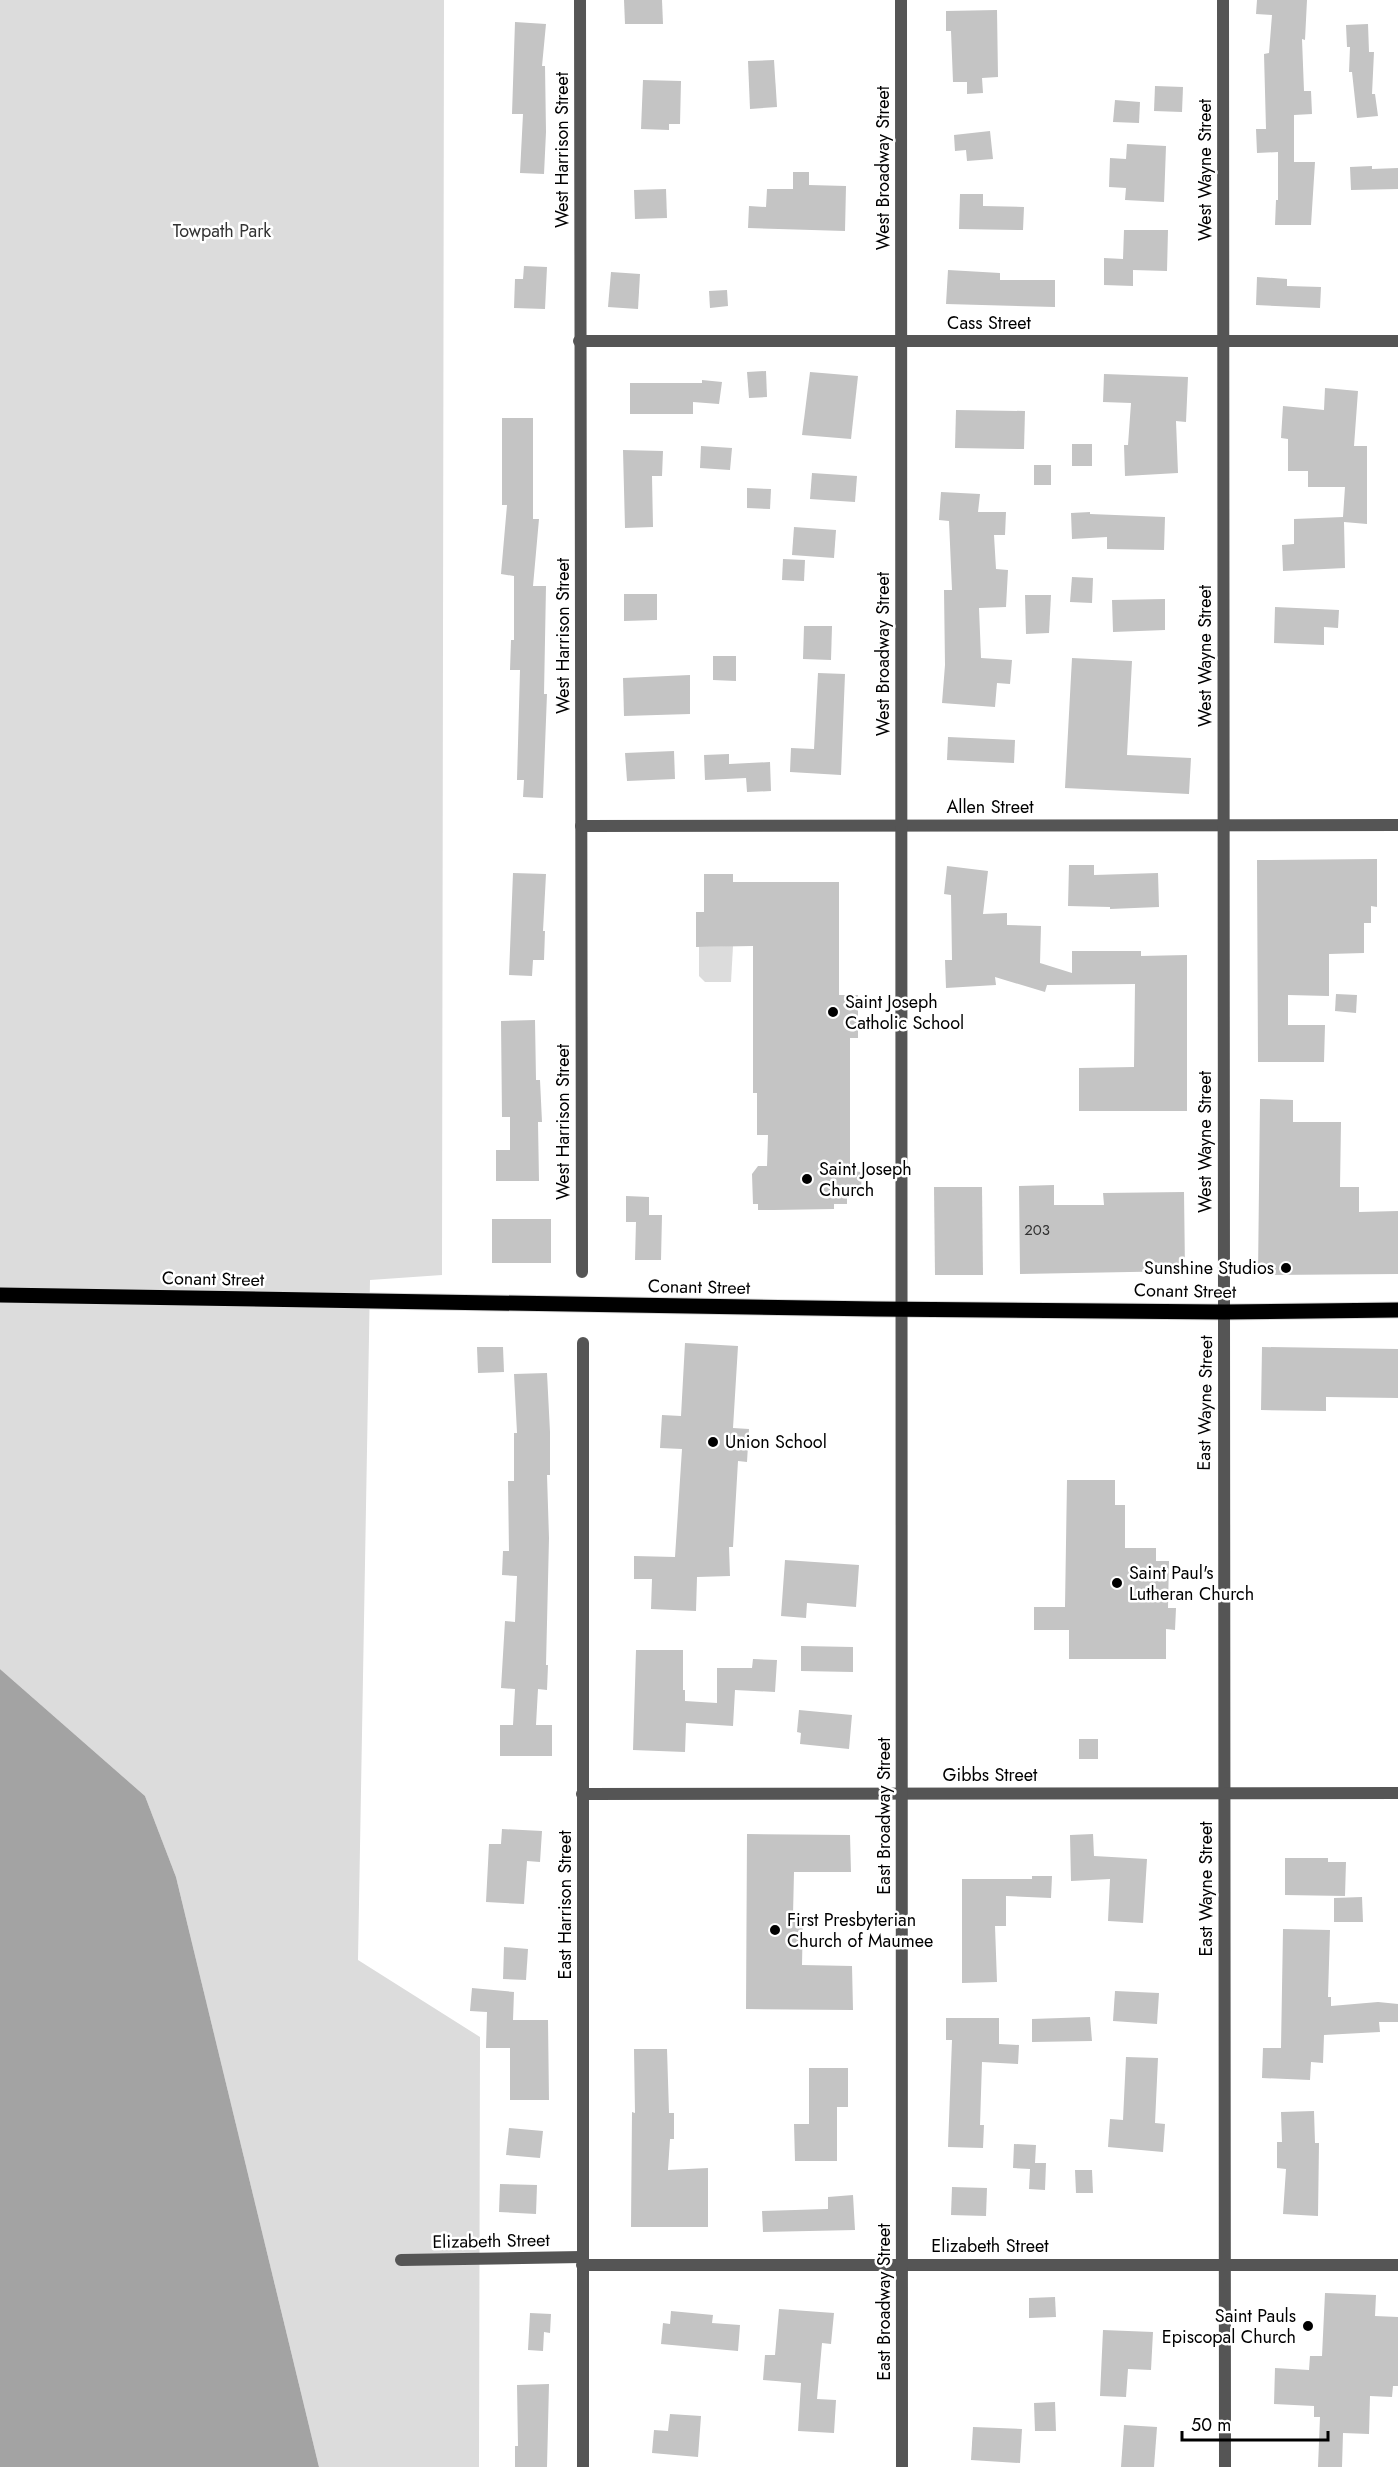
<svg xmlns="http://www.w3.org/2000/svg" width="1398" height="2467" font-family="Jost,sans-serif">
	<style>
		.green { fill: #dcdcdc }
		.water { fill: #a3a3a3 }
		.building { fill: #c4c4c4 }
		.lines { fill: none; stroke-linecap: round; stroke-linejoin: round }
		.primary-casing { stroke: #dbdbdb; stroke-width: 17 }
		.minor { stroke: #555; stroke-width: 12 }
		.tertiary { stroke: #555; stroke-width: 12 }
		.primary { stroke: #000; stroke-width: 15 }
		.poi-dot { fill: #000; stroke: #fff; stroke-width: 2 }
		.labels { text-anchor: middle; dominant-baseline: central; stroke-width: 5; stroke-linejoin: round; paint-order: stroke }
		.number-label { font-size: 15px; fill: #313131 }
		.street-label { font-size: 18px; fill: #000; stroke: #fff }
		.park-label { font-size: 18px; fill: #333; stroke: #fff }
		.poi-label { font-size: 18px; fill: #000; stroke: #fff; text-anchor: start }
	</style>
	<rect width="100%" height="100%" fill="#fff"/>
	<!-- green -->
	<g class="green">
		<polygon points="0,0 444,0 442,1275 370,1280 358,1960 480,2037 479,2467 319,2467 176,1877 145,1796 0,1669"/>
		<polygon points="733,946 731,982 705,982 699,976 699,947"/>
	</g>
	<!-- water -->
	<polygon class="water" points="0,1669 145,1796 176,1877 319,2467 0,2467"/>
	<!-- building -->
	<g class="building">
		<polygon points="624,0 662,0 663,24 625,24"/>
		<polygon points="1257,0 1307,0 1305,40 1302,39 1304,91 1311,91 1312,114 1294,115 1294,162 1315,162 1311,225 1275,225 1276,200 1278,200 1278,152 1257,153 1256,129 1266,129 1264,54 1269,53 1272,15 1256,14"/>
		<polygon points="997,10 998,77 982,78 983,93 967,94 967,82 953,82 951,31 946,31 946,11"/>
		<polygon points="515,22 546,24 542,66 545,66 546,132 544,174 520,173 523,114 512,114"/>
		<polygon points="1368,24 1369,52 1374,52 1372,94 1375,94 1378,116 1357,118 1352,72 1349,72 1350,47 1347,47 1346,25"/>
		<polygon points="774,60 777,107 750,109 748,61"/>
		<polygon points="643,80 681,81 680,124 669,124 669,130 641,129"/>
		<polygon points="1155,86 1183,87 1182,112 1154,111"/>
		<polygon points="1115,100 1140,102 1139,123 1113,122"/>
		<polygon points="990,131 993,159 967,161 966,150 955,151 954,135"/>
		<polygon points="1127,144 1166,146 1164,202 1125,200 1126,188 1109,187 1110,158 1126,159"/>
		<polygon points="1372,166 1372,169 1398,168 1398,189 1351,190 1350,167"/>
		<polygon points="793,172 809,172 809,185 846,186 845,231 748,228 749,206 766,207 767,189 793,189"/>
		<polygon points="666,189 667,218 635,219 634,190"/>
		<polygon points="960,194 983,194 983,206 1024,207 1023,230 959,229"/>
		<polygon points="1124,230 1168,230 1167,271 1133,270 1133,286 1104,285 1104,258 1123,259"/>
		<polygon points="524,266 547,267 545,309 514,308 515,279 523,279"/>
		<polygon points="948,270 1000,273 1000,280 1055,280 1055,307 946,304"/>
		<polygon points="611,272 640,274 638,309 608,307"/>
		<polygon points="1257,277 1287,279 1287,286 1321,287 1320,308 1256,305"/>
		<polygon points="727,290 728,306 710,308 709,291"/>
		<polygon points="766,371 767,397 749,398 747,372"/>
		<polygon points="810,372 858,376 851,439 802,435"/>
		<polygon points="1104,374 1188,377 1186,422 1176,421 1178,473 1125,476 1124,445 1128,445 1131,403 1103,402"/>
		<polygon points="702,380 722,382 719,404 693,402 693,414 630,414 630,383 702,383"/>
		<polygon points="1325,388 1358,391 1354,446 1367,446 1367,524 1344,522 1345,568 1283,571 1282,545 1294,544 1294,519 1343,517 1345,487 1308,487 1308,471 1288,471 1288,439 1281,438 1283,406 1324,410"/>
		<polygon points="956,410 1025,411 1024,449 955,448"/>
		<polygon points="502,418 533,418 533,519 539,519 533,586 546,586 544,694 547,694 543,798 523,797 524,780 517,780 520,670 510,670 511,640 514,640 514,576 501,574 507,505 502,505"/>
		<rect x="1072" y="444" width="20" height="22"/>
		<polygon points="701,446 732,448 730,470 700,468"/>
		<polygon points="623,450 663,451 662,476 652,476 653,527 625,528"/>
		<rect x="1034" y="465" width="17" height="20"/>
		<polygon points="812,473 857,476 855,502 810,499"/>
		<polygon points="747,488 771,489 770,509 747,508"/>
		<polygon points="941,492 980,494 978,512 1006,512 1005,535 994,535 996,569 1008,570 1006,607 979,608 981,658 1012,660 1010,684 997,683 995,707 942,703 945,665 944,590 952,590 949,521 939,520"/>
		<polygon points="1090,512 1090,514 1165,517 1164,550 1107,549 1107,537 1072,539 1071,513"/>
		<polygon points="794,527 836,530 834,558 792,555"/>
		<polygon points="783,559 805,560 804,581 782,580"/>
		<polygon points="1072,577 1093,578 1092,603 1070,602"/>
		<polygon points="624,594 657,594 657,620 624,621"/>
		<polygon points="1025,595 1051,595 1049,633 1026,634"/>
		<polygon points="1165,599 1165,630 1113,632 1112,600"/>
		<polygon points="1275,607 1339,610 1338,628 1324,627 1324,645 1274,643"/>
		<polygon points="804,626 832,626 831,660 803,659"/>
		<polygon points="713,656 736,656 736,681 713,680"/>
		<polygon points="1072,658 1132,661 1127,755 1191,758 1189,794 1065,788"/>
		<polygon points="818,673 845,674 841,775 790,772 791,748 814,749"/>
		<polygon points="690,675 690,714 624,716 623,678"/>
		<polygon points="948,737 1015,740 1014,763 947,760"/>
		<polygon points="674,751 675,779 627,781 625,753"/>
		<polygon points="729,754 729,764 770,762 771,791 747,792 746,778 705,780 704,755"/>
		<polygon points="1377,859 1377,907 1371,906 1371,923 1364,923 1364,953 1329,954 1329,996 1288,995 1288,1025 1325,1025 1324,1062 1258,1062 1257,860"/>
		<polygon points="1069,865 1094,865 1094,875 1158,873 1159,907 1110,909 1110,907 1068,906"/>
		<polygon points="947,866 988,871 983,914 1007,913 1007,925 1041,926 1040,963 1072,973 1072,951 1141,951 1141,956 1187,955 1187,1111 1079,1111 1079,1068 1134,1067 1135,984 1047,985 1045,992 995,977 996,985 946,988 945,960 952,960 951,895 944,894"/>
		<polygon points="513,873 546,874 543,931 545,931 544,960 533,960 532,976 509,975"/>
		<polygon points="704,874 733,874 733,882 839,882 839,995 858,995 858,1038 850,1038 850,1171 862,1172 861,1188 847,1188 847,1204 834,1204 834,1209 774,1210 758,1210 758,1204 753,1204 752,1174 758,1166 767,1166 768,1135 757,1135 757,1093 753,1093 753,946 696,947 696,912 704,912"/>
		<polygon points="1336,994 1357,995 1356,1013 1335,1011"/>
		<polygon points="535,1020 536,1080 540,1080 542,1122 538,1122 539,1181 496,1181 496,1150 510,1150 510,1117 502,1117 501,1021"/>
		<polygon points="1260,1099 1293,1100 1293,1122 1341,1122 1340,1187 1359,1187 1359,1212 1398,1211 1398,1274 1258,1275"/>
		<polygon points="1054,1185 1054,1205 1104,1205 1103,1193 1184,1192 1185,1271 1020,1274 1019,1186"/>
		<polygon points="934,1187 982,1187 983,1275 935,1275"/>
		<polygon points="626,1196 649,1197 649,1215 662,1215 661,1260 635,1260 636,1222 626,1222"/>
		<rect x="492" y="1219" width="59" height="44"/>
		<polygon points="685,1343 738,1346 733,1428 749,1429 747,1462 738,1461 733,1547 729,1547 730,1576 697,1577 696,1611 651,1609 652,1579 634,1579 634,1556 675,1557 682,1449 660,1448 662,1415 681,1416"/>
		<polygon points="477,1347 503,1347 504,1372 478,1373"/>
		<polygon points="1262,1347 1398,1349 1398,1398 1326,1397 1326,1411 1261,1410"/>
		<polygon points="547,1373 550,1432 550,1475 547,1475 549,1538 546,1665 548,1665 547,1690 538,1689 536,1725 552,1725 552,1756 500,1756 500,1725 513,1725 515,1689 501,1688 505,1621 515,1622 517,1576 502,1575 503,1551 509,1551 508,1481 514,1481 514,1433 517,1433 514,1374"/>
		<polygon points="1067,1480 1115,1480 1115,1505 1125,1505 1125,1548 1156,1548 1156,1561 1169,1561 1168,1608 1176,1608 1175,1630 1166,1629 1166,1659 1069,1659 1069,1630 1034,1630 1034,1607 1065,1607"/>
		<polygon points="785,1560 859,1565 856,1607 807,1603 806,1618 781,1616"/>
		<polygon points="801,1646 853,1647 853,1672 801,1671"/>
		<polygon points="636,1650 683,1650 683,1690 685,1690 685,1701 717,1703 717,1668 752,1668 753,1659 777,1660 775,1692 735,1690 733,1726 686,1723 685,1752 633,1750"/>
		<polygon points="799,1710 852,1715 849,1749 800,1744 801,1733 797,1732"/>
		<rect x="1079" y="1739" width="19" height="20"/>
		<polygon points="502,1829 542,1831 540,1862 527,1861 524,1904 486,1902 489,1844 501,1844"/>
		<polygon points="747,1834 850,1835 851,1872 794,1872 793,1915 803,1916 802,1965 852,1966 853,2010 746,2009"/>
		<polygon points="1093,1834 1094,1856 1147,1859 1143,1923 1108,1921 1110,1879 1071,1881 1070,1835"/>
		<polygon points="1285,1858 1328,1858 1328,1862 1346,1862 1345,1896 1285,1895"/>
		<polygon points="1032,1876 1052,1876 1051,1898 1006,1896 1006,1926 995,1926 997,1982 962,1983 962,1879 1032,1879"/>
		<polygon points="1362,1897 1363,1922 1334,1922 1334,1898"/>
		<polygon points="1283,1929 1330,1930 1328,1997 1331,1997 1331,2006 1378,2002 1398,2004 1398,2022 1379,2022 1380,2032 1324,2035 1323,2063 1311,2062 1310,2080 1262,2078 1263,2048 1281,2048"/>
		<polygon points="504,1947 528,1949 526,1980 503,1979"/>
		<polygon points="472,1988 514,1992 513,2020 548,2020 549,2100 510,2100 510,2048 486,2048 487,2012 470,2011"/>
		<polygon points="1115,1991 1159,1993 1157,2024 1113,2021"/>
		<polygon points="1090,2017 1092,2041 1032,2042 1032,2019"/>
		<polygon points="946,2018 999,2018 999,2044 1019,2045 1018,2064 982,2062 980,2125 984,2125 983,2148 948,2147 952,2040 946,2040"/>
		<polygon points="634,2049 667,2049 669,2113 674,2113 674,2139 670,2139 668,2170 708,2168 708,2227 631,2227 632,2112 635,2113"/>
		<polygon points="1126,2057 1158,2058 1155,2123 1165,2124 1163,2152 1108,2147 1110,2119 1123,2120"/>
		<polygon points="809,2068 848,2068 848,2107 837,2107 837,2161 795,2161 794,2124 809,2124"/>
		<polygon points="1314,2111 1315,2143 1319,2143 1318,2216 1283,2214 1286,2169 1277,2168 1277,2142 1282,2142 1281,2112"/>
		<polygon points="509,2128 543,2131 540,2158 506,2155"/>
		<polygon points="1014,2144 1036,2145 1035,2163 1046,2163 1045,2190 1029,2189 1030,2169 1013,2168"/>
		<polygon points="1075,2170 1092,2170 1093,2193 1076,2193"/>
		<polygon points="500,2184 537,2185 536,2214 499,2212"/>
		<polygon points="952,2187 987,2188 986,2216 951,2215"/>
		<polygon points="853,2195 855,2230 763,2232 762,2211 828,2209 828,2197"/>
		<polygon points="1325,2293 1376,2295 1375,2316 1398,2317 1398,2386 1393,2386 1392,2397 1370,2396 1369,2434 1343,2433 1342,2467 1318,2467 1320,2417 1314,2417 1314,2406 1274,2404 1275,2368 1309,2370 1310,2356 1322,2356"/>
		<polygon points="1055,2297 1056,2317 1029,2318 1029,2298"/>
		<polygon points="779,2309 834,2313 831,2344 822,2343 817,2399 836,2400 834,2433 798,2431 801,2383 763,2380 765,2355 775,2355"/>
		<polygon points="671,2311 713,2315 712,2323 740,2325 738,2351 661,2344 663,2323 670,2324"/>
		<polygon points="530,2313 551,2314 550,2333 544,2332 543,2351 528,2350"/>
		<polygon points="1103,2330 1153,2332 1151,2370 1128,2369 1126,2397 1100,2396"/>
		<polygon points="549,2384 547,2467 515,2467 515,2446 518,2446 517,2385"/>
		<polygon points="1055,2402 1056,2431 1035,2431 1034,2403"/>
		<polygon points="670,2414 701,2416 698,2457 652,2453 654,2430 668,2431"/>
		<polygon points="1124,2425 1157,2427 1154,2467 1121,2467"/>
		<polygon points="973,2427 1022,2429 1020,2463 971,2460"/>
	</g>
	<g class="lines">
		<defs>
			<polyline id="primary" points="0,1295 876,1309 1224,1312 1398,1310"/>
		</defs>
		<!-- primary casing -->
		<use href="#primary" class="primary-casing"/>
		<!-- minor -->
		<g class="minor">
			<polyline points="580,0 582,1272"/>
			<polyline points="579,341 1398,341"/>
			<polyline points="581,826 1398,825"/>
			<polyline points="1224,1312 1225,2467"/>
			<polyline points="582,1794 1398,1793"/>
			<polyline points="401,2260 582,2257"/>
			<polyline points="582,2265 1398,2265"/>
			<polyline points="583,2467 583,1343"/>
		</g>
		<!-- tertiary -->
		<g class="tertiary">
			<polyline points="901,0 902,2467"/>
			<polyline points="1223,0 1224,1312"/>
		</g>
		<!-- primary -->
		<use href="#primary" class="primary"/>
	</g>
	<!-- markers -->
	<g class="poi-dot">
		<circle cx="833" cy="1012" r="6"/>
		<circle cx="807" cy="1179" r="6"/>
		<circle cx="1286" cy="1268" r="6"/>
		<circle cx="713" cy="1442" r="6"/>
		<circle cx="1117" cy="1583" r="6"/>
		<circle cx="775" cy="1930" r="6"/>
		<circle cx="1308" cy="2326" r="6"/>
	</g>
	<g class="labels">
		<!-- number labels -->
		<g class="number-label">
			<text x="1037" y="1230">203</text>
		</g>
		<!-- street labels -->
		<g class="street-label">
			<text transform="translate(562 150) rotate(-90)">West Harrison Street</text>
			<text transform="translate(883 168) rotate(-90)">West Broadway Street</text>
			<text transform="translate(1205 170) rotate(-90)">West Wayne Street</text>
			<text x="989" y="323">Cass Street</text>
			<text transform="translate(563 636) rotate(-90)">West Harrison Street</text>
			<text transform="translate(883 654) rotate(-90)">West Broadway Street</text>
			<text transform="translate(1205 656) rotate(-90)">West Wayne Street</text>
			<text x="990" y="807">Allen Street</text>
			<text transform="translate(563 1122) rotate(-90)">West Harrison Street</text>
			<text transform="translate(1205 1142) rotate(-90)">West Wayne Street</text>
			<text transform="translate(213 1279) rotate(1)">Conant Street</text>
			<text transform="translate(699 1287) rotate(1)">Conant Street</text>
			<text transform="translate(1185 1291) rotate(1)">Conant Street</text>
			<text transform="translate(1205 1403) rotate(-89)">East Wayne Street</text>
			<text x="990" y="1775">Gibbs Street</text>
			<text transform="translate(884 1816) rotate(-90)">East Broadway Street</text>
			<text transform="translate(1206 1889) rotate(-90)">East Wayne Street</text>
			<text transform="translate(565 1905) rotate(-90)">East Harrison Street</text>
			<text transform="translate(491 2241) rotate(-1)">Elizabeth Street</text>
			<text x="990" y="2246">Elizabeth Street</text>
			<text transform="translate(884 2302) rotate(-90)">East Broadway Street</text>
		</g>
		<!-- park labels -->
		<g class="park-label">
			<text x="222" y="231">Towpath Park</text>
		</g>
		<!-- poi labels -->
		<g class="poi-label">
			<text x="845" y="1002">Saint Joseph<tspan x="845" dy="21">Catholic School</tspan></text>
			<text x="819" y="1169">Saint Joseph<tspan x="819" dy="21">Church</tspan></text>
			<text x="1274" y="1268" text-anchor="end">Sunshine Studios</text>
			<text x="725" y="1442">Union School</text>
			<text x="1129" y="1573">Saint Paul's<tspan x="1129" dy="21">Lutheran Church</tspan></text>
			<text x="787" y="1920">First Presbyterian<tspan x="787" dy="21">Church of Maumee</tspan></text>
			<text x="1296" y="2316" text-anchor="end">Saint Pauls<tspan x="1296" dy="21">Episcopal Church</tspan></text>
		</g>
	</g>
	<!-- scale -->
	<path d="M1182 2431v9h146v-9" fill="none" stroke="#000000" stroke-width="3"/>
	<text x="1191" y="2431" font-size="18" fill="#000000" stroke="#ffffff" stroke-width="4.5" paint-order="stroke">50 m</text>
</svg>
